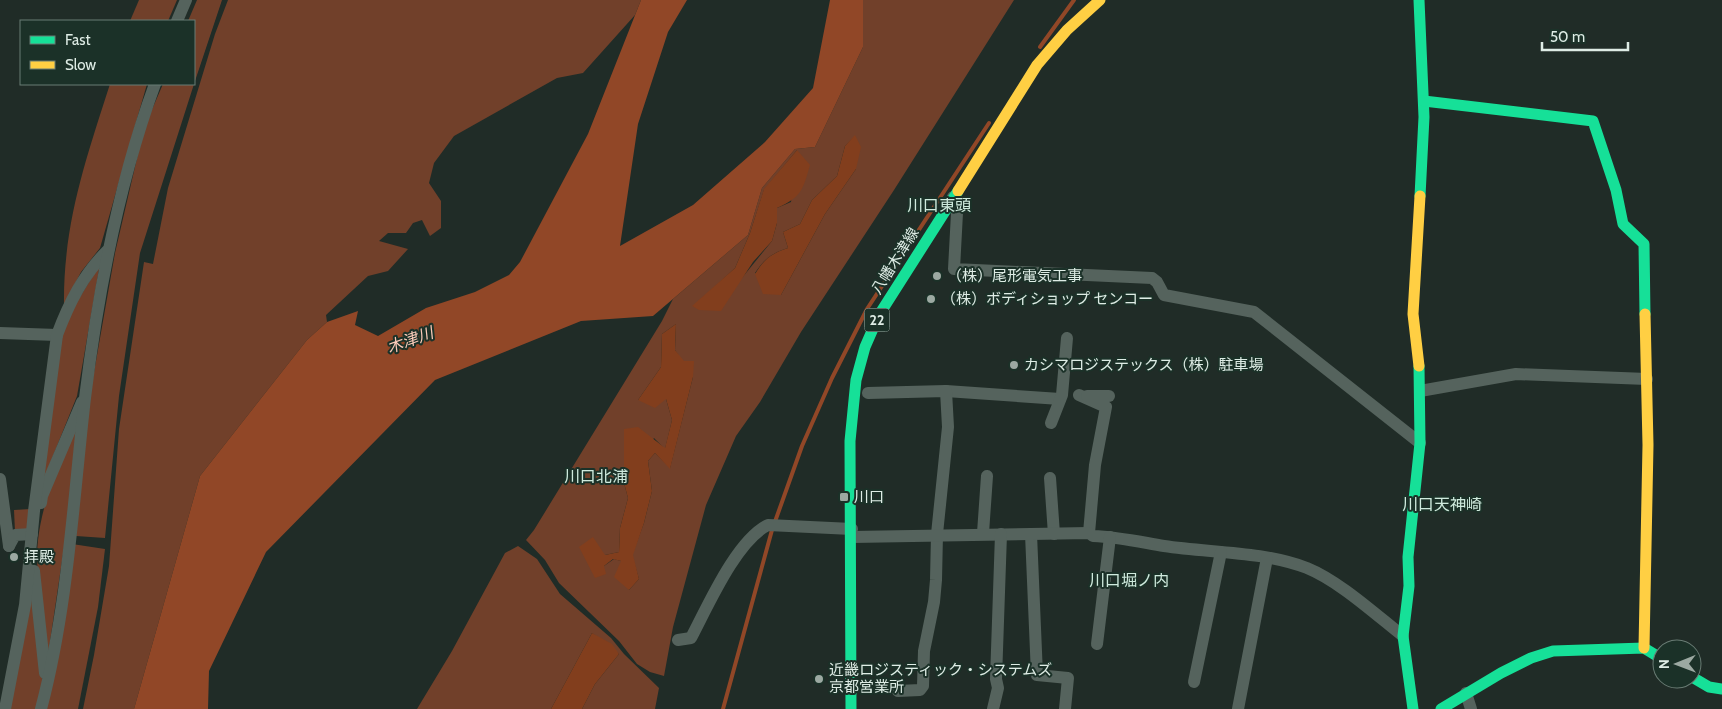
<svg xmlns="http://www.w3.org/2000/svg" width="1722" height="709" font-family="Cabin,'Noto Sans JP',sans-serif">
	<style>
		.green { fill: #71402a; fill-rule: evenodd }
		.forest { fill: #823e1d }
		.water { fill: #914727 }
		.lines { fill: none; stroke-linecap: round; stroke-linejoin: round }
		.stream { stroke: #914727; stroke-width: 4 }
		.street { stroke: #55635d; stroke-width: 12 }
		.fast { stroke: #16e098; stroke-width: 11 }
		.slow { stroke: #ffcf43; stroke-width: 11 }
		.poi-dot { fill: #9ca9a2; stroke: #1b3128; stroke-width: 2 }
		.labels { text-anchor: middle; dominant-baseline: central; stroke-width: 4; stroke-linejoin: round; paint-order: stroke }
		.shield { fill: #1b3128; stroke: #a4b4ac; stroke-width: 1 }
		.shield-label { font-size: 14px; font-weight: bold; fill: #deece5 }
		.street-label { font-size: 15px; fill: #deece5; stroke: #1b3128 }
		.poi-label { font-size: 15px; fill: #deece5; stroke: #1b3128; text-anchor: start }
		.neighbourhood-label { font-size: 16px; fill: #cfeadd; stroke: #1b3128 }
		.water-label { font-size: 16px; font-style: italic; fill: #fbcbb9; stroke: #1b3128 }
	</style>
	<rect width="100%" height="100%" fill="#202c27"/>
	<!-- green -->
	<g class="green">
		<polygon points="139,0 177,0 168,21 130,21"/>
		<polygon points="197,0 222,0 194,84 194,21 188,21"/>
		<polygon points="228,0 641,0 635,15 583,73 557,78 454,136 434,163 429,183 441,201 441,228 430,236 422,220 413,223 406,233 388,233 379,241 408,249 388,271 368,276 326,315 327,322 307,340 200,476 134,709 83,709 94,655 109,566 119,429 144,262 153,264 168,188 215,34"/>
		<path d="M863,0H1014L894,190L801,332L760,402L736,436L706,505L673,627L664,676L650,672L637,664L619,641L559,583L545,560L526,540L534,530L662,321L673,299L748,235L762,188L795,149L815,147L863,47ZM855,136L856,169L825,214L781,295L755,273C764,259 772,253 788,248L783,232L800,224L812,200L837,176L845,146ZM797,150L791,202L777,208V223L772,241L737,284L693,307L735,268L750,233L764,190ZM676,324L675,350L693,377L670,468L655,453L648,461L652,491L644,523L632,555L639,579L629,590L621,561L614,559L604,566L605,555L619,552L620,528L628,498L624,483L654,438L665,449L672,420L666,399L638,400L661,367L662,334Z"/>
		<path d="M110,84H147L100,248L81,272L64,305C63,224 86,159 110,84Z"/>
		<polygon points="163,84 194,84 140,253 119,396 105,538 76,536 90,395 115,253 144,128"/>
		<polygon points="100,264 77,396 39,491 60,336 69,315"/>
		<path d="M78,411L66,534L48,655C44,621 34,573 38,540C43,496 64,452 78,411Z"/>
		<polygon points="31,509 28,531 15,531 14,510"/>
		<polygon points="72,544 105,549 98,607 78,709 45,709"/>
		<polygon points="518,546 537,559 560,594 611,638 624,654 659,688 655,709 582,709 595,684 619,654 592,633 551,709 417,709 452,651 505,553"/>
		<polygon points="31,582 43,686 37,709 8,709"/>
	</g>
	<!-- forest -->
	<g class="forest">
		<path d="M855,135L861,147L856,169L825,214L781,295L763,294L755,274C764,259 772,253 788,248L783,232L800,224L812,200L837,176L845,146Z"/>
		<path d="M797,150L810,165C803,189 802,197 777,208V223L772,241L753,262L721,311L699,310L692,306L735,268L750,233L764,189Z"/>
		<polygon points="676,324 675,350 684,361 694,361 693,377 670,469 655,453 648,461 652,491 644,523 633,555 639,579 629,590 614,577 621,561 613,559 604,566 606,574 595,578 579,547 593,537 605,555 619,552 620,528 628,498 624,483 624,429 638,427 665,448 672,420 666,399 655,408 638,400 661,367 662,334"/>
		<polygon points="592,633 612,644 619,654 595,684 582,709 551,709"/>
	</g>
	<!-- water -->
	<polygon class="water" points="641,0 687,0 668,32 638,124 620,246 693,205 765,142 813,88 830,0 863,0 863,47 815,147 795,149 762,188 748,235 653,316 581,321 435,380 266,552 209,671 208,709 134,709 200,476 307,340 327,322 358,311 355,325 378,336 426,308 475,292 509,275 520,262 588,134"/>
	<g class="lines">
		<!-- stream -->
		<g class="stream">
			<polyline points="1040,47 1074,0"/>
			<polyline points="723,709 772,530 802,446 832,378 867,309 989,123"/>
		</g>
		<!-- street -->
		<g class="street">
			<polyline points="177,21 186,0"/>
			<polyline points="953,197 957,213 954,269 1152,278 1157,282 1164,295 1254,312 1420,443"/>
			<polyline points="0,333 57,335"/>
			<polyline points="946,391 1060,399"/>
			<polyline points="1420,391 1516,374 1647,379"/>
			<polyline points="868,393 946,391 948,427 937,534 936,580 934,602 924,651 923,686 920,690 898,691"/>
			<polyline points="1079,395 1106,407 1095,465 1089,533"/>
			<polyline points="1087,396 1109,396"/>
			<polyline points="1051,423 1062,395 1067,338"/>
			<polyline points="1050,478 1054,534"/>
			<polyline points="0,479 9,546"/>
			<polyline points="41,503 42,496 82,402"/>
			<polyline points="983,533 987,476"/>
			<polyline points="1031,534 1037,675 1068,678 1065,709"/>
			<path d="M852,537L1089,533L1093,536C1119,537 1140,542 1164,546C1211,553 1262,551 1307,568C1339,581 1375,614 1403,636"/>
			<polyline points="9,546 15,535 32,534"/>
			<polyline points="34,571 45,673"/>
			<path d="M678,640L691,638C708,606 736,541 768,525L852,529"/>
			<polyline points="1097,644 1110,537"/>
			<polyline points="1194,682 1221,552"/>
			<polyline points="1466,693 1471,709"/>
			<path d="M5,709L25,605L34,511L57,335C69,303 83,275 107,251"/>
			<path d="M41,709C68,607 73,502 85,398C98,291 118,185 155,84"/>
			<polyline points="993,709 998,688 996,679 1001,534"/>
			<polyline points="1238,709 1267,558"/>
		</g>
		<!-- fast -->
		<g class="fast">
			<polyline points="1419,0 1424,117 1420,196"/>
			<polyline points="1424,101 1593,121 1616,190 1623,224 1644,244 1645,314"/>
			<polyline points="1692,677 1709,687 1722,689"/>
			<polyline points="851,709 850,441 856,380 865,347 879,315 958,191"/>
			<polyline points="1413,709 1403,636 1409,586 1408,557 1420,443 1419,366"/>
			<polyline points="1441,709 1501,673 1531,658 1553,651 1644,648 1662,659"/>
		</g>
		<!-- slow -->
		<g class="slow">
			<polyline points="958,191 1037,65 1067,30 1100,0"/>
			<polyline points="1419,366 1413,314 1420,196"/>
			<polyline points="1644,648 1648,445 1645,314"/>
		</g>
	</g>
	<!-- markers -->
	<g class="poi-dot">
		<circle cx="937" cy="276" r="5"/>
		<circle cx="931" cy="299" r="5"/>
		<circle cx="1014" cy="365" r="5"/>
		<rect x="839" y="492" width="10" height="10" rx="2.5"/>
		<circle cx="14" cy="557" r="5"/>
		<circle cx="819" cy="679" r="5"/>
	</g>
	<g class="labels">
		<!-- shield labels -->
		<rect class="shield" x="864.5" y="308.5" width="25" height="23" rx="4"/>
		<g class="shield-label">
			<text x="877" y="320">22</text>
		</g>
		<!-- street labels -->
		<g class="street-label">
			<text transform="translate(895 261) rotate(-58)">八幡木津線</text>
		</g>
		<!-- poi labels -->
		<g class="poi-label">
			<text x="947" y="276">（株）尾形電気工事</text>
			<text x="941" y="299">（株）ボディショップ センコー</text>
			<text x="1024" y="365">カシマロジステックス（株）駐車場</text>
			<text x="854" y="497">川口</text>
			<text x="24" y="557">拝殿</text>
			<text x="829" y="670">近畿ロジスティック・システムズ<tspan x="829" dy="17">京都営業所</tspan></text>
		</g>
		<!-- neighbourhood labels -->
		<g class="neighbourhood-label">
			<text x="939" y="205">川口東頭</text>
			<text x="596" y="476">川口北浦</text>
			<text x="1442" y="504">川口天神崎</text>
			<text x="1129" y="580">川口堀ノ内</text>
		</g>
		<!-- water labels -->
		<g class="water-label">
			<text transform="translate(410 340) rotate(-20)">木津川</text>
		</g>
	</g>
	<!-- legend -->
	<rect x="20" y="20" width="175" height="65" fill="#1b3128" stroke="#697c74"/>
	<rect x="30" y="36" width="25" height="8" fill="#16e098" stroke="#697c74"/>
	<text x="65" y="45" font-size="15" fill="#deece5">Fast</text>
	<rect x="30" y="61" width="25" height="8" fill="#ffcf43" stroke="#697c74"/>
	<text x="65" y="70" font-size="15" fill="#deece5">Slow</text>
	<!-- north arrow -->
	<g transform="translate(1677 664) rotate(269)"><circle r="24" fill="#1b3128" stroke="#697c74"/>
	<path d="M0-4L9 19L0 12L-9 19Z" fill="#9ca9a2"/>
	<text y="-8" font-size="14" font-weight="bold" text-anchor="middle" fill="#deece5">N</text>
	</g>
	<!-- scale -->
	<path d="M1542 42v8h86v-8" fill="none" stroke="#deece5" stroke-width="2.5"/>
	<text x="1550" y="42" font-size="15" fill="#deece5" stroke="#1b3128" stroke-width="4" paint-order="stroke">50 m</text>
</svg>
